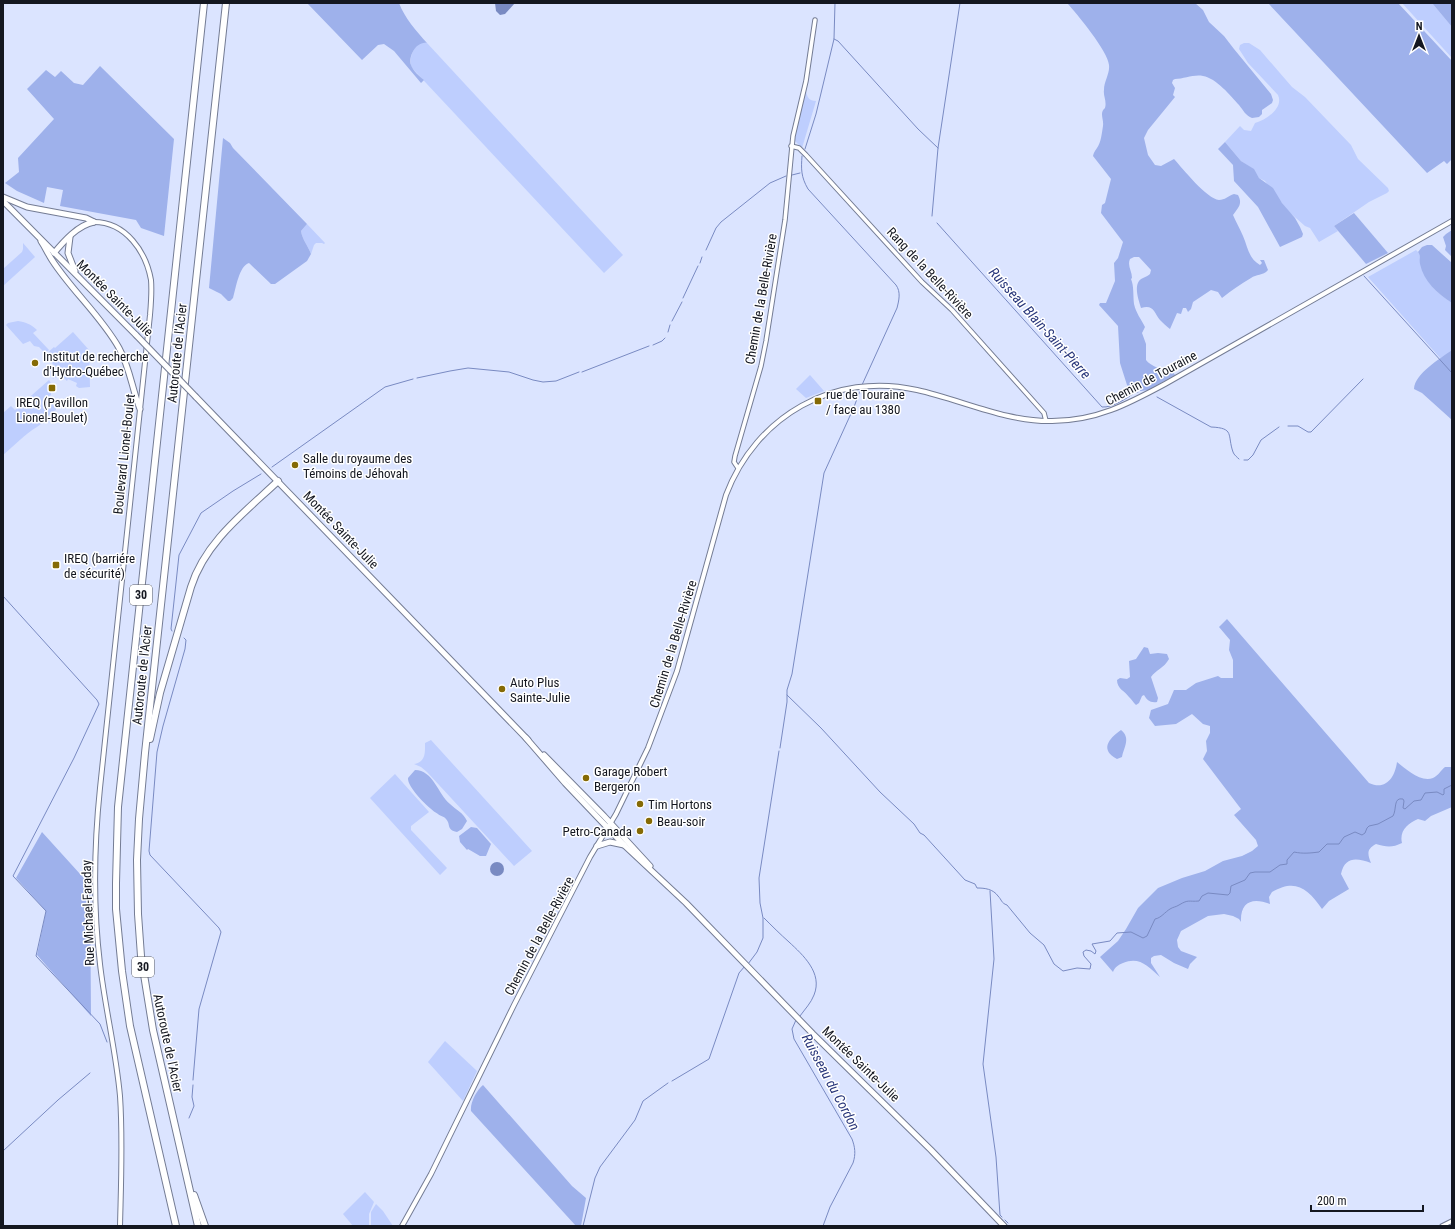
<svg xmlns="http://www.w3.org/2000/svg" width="1455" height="1229" font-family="'Roboto Condensed',sans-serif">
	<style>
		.green { fill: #becefe }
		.forest { fill: #9eb1eb }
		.water { fill: #798ac2 }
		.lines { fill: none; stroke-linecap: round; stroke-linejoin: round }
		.stream { stroke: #798ac2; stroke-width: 1 }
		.minor-casing { stroke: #747c94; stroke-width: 5.5 }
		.tertiary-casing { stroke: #747c94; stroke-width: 6 }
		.secondary-casing { stroke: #747c94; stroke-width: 7 }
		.motorway-casing { stroke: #747c94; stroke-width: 8 }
		.minor { stroke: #fff; stroke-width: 3.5 }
		.tertiary { stroke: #fff; stroke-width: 4 }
		.secondary { stroke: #fff; stroke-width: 5 }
		.motorway { stroke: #fff; stroke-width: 6 }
		.secondary-bridge-casing { stroke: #747c94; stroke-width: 7; stroke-linecap: butt }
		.secondary-bridge { stroke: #fff; stroke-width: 5 }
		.poi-dot { fill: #856a05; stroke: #fff; stroke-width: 1.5 }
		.labels { text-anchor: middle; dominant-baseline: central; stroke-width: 3; stroke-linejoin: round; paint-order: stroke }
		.shield { fill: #fff; stroke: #5a5d63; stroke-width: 1 }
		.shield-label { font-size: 12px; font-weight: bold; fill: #141720 }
		.street-label { font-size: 13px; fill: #141720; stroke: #fff }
		.poi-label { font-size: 13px; fill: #141720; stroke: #fff; text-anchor: start }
		.water-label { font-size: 14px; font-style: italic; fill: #29377b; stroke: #fff }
	</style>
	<rect width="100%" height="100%" fill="#dbe4ff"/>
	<!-- green -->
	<g class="green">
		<polygon points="1402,3 1432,3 1452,27 1452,58"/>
		<path d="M423,42L427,43L623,255L604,273L412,68C408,60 413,44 423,42Z"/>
		<path d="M1244,43H1249L1260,50L1292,87L1305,97L1351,145L1358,159L1388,188L1389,191L1387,193L1369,202L1334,226L1338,231L1319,242L1310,228L1305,226L1288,211L1265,181L1259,178L1253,169L1241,161L1225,142L1240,126L1244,130L1251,131L1255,123C1266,120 1284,108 1278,95L1248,63L1239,49L1240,45Z"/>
		<path d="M806,91C807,97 809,101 816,101L802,148L794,140Z"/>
		<path d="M307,224L325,243L324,244L322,243H316L314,245L311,254C308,246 302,239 301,231Z"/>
		<polygon points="23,243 35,257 3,286 3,269 22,252 23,249"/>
		<path d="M1416,250L1420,254C1419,259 1421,262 1422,267C1427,284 1437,293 1452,303V350L1441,359L1368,277Z"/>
		<path d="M18,321C25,322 31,324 37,330L33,333L49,350L45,353L39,347L34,346L30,341L23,344L6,325L8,323Z"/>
		<polygon points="73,332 89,350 90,387 79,388 76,386 77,383 68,379 67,381 61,375 59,375 56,378 55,377 53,379 52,377 59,371 45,355 54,347 55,348"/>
		<polygon points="810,375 824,391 806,398 796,389"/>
		<path d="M49,380L52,385L51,387V395L49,396L53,405L56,407V410C47,414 44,423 37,427C25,434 14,446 3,455V413L11,406L15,410Z"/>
		<path d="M431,740L532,851L514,866L427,772L421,767L414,764C426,762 425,752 425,743Z"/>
		<polygon points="395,774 429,812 411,826 411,830 447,868 440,875 370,798"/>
		<polygon points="445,1041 477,1071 463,1101 428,1062"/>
		<polygon points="365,1192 374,1202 369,1214 369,1226 353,1226 343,1214"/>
		<polygon points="376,1204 383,1211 393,1226 371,1226 371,1212"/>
	</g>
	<!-- forest -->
	<g class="forest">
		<path d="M307,3H399C404,17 417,32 427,43C416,41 408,57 411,65C413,71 419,76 424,80L421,83L394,51L384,44L378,45L362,60Z"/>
		<path d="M1067,3H1195L1203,10L1209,22L1224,36L1234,49L1271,94L1273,100L1272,103L1262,110V114L1259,117L1252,118C1246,116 1243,110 1239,105C1231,96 1216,78 1203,76C1194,74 1184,79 1175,79L1173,80L1172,83L1175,88L1173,95L1175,97L1148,130L1144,138L1148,155L1155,165L1161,166L1174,159C1183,169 1207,199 1219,200C1225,200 1228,196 1234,194L1238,195C1243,204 1238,208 1233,215C1236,222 1240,229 1243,236C1248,247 1248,258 1260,265L1262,263L1260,260H1264L1268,270C1263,276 1256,274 1251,278C1241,284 1232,290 1222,298L1218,292L1211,290L1193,302L1191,309L1188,312L1186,308H1183L1181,314L1177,313L1170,329C1166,326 1163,323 1160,320C1154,313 1154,304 1141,308C1139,301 1134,288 1139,281C1141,278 1147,277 1150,274L1151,270L1139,257H1134L1130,259C1127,266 1132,271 1132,278L1131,279C1134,286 1133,295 1134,304C1136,313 1141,319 1145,327L1142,333L1146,344V360C1150,366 1165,371 1173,372L1175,375L1148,390L1141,391L1130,389L1127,385L1120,363L1118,326L1099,305L1100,303H1106L1115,281L1114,263L1118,258L1123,242L1101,213L1102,205L1105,203L1111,179L1093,156C1094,152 1095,151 1097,148C1101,143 1102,132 1103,126C1104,119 1099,113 1105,108C1107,101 1103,96 1104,90C1104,81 1110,74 1109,65C1108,51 1077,14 1067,3Z"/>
		<polygon points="1268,3 1398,3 1452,61 1452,159 1447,164 1444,161 1427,173"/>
		<polygon points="1432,3 1452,3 1452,27"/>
		<polygon points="100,66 174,139 164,236 141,228 136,220 60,206 63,190 47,187 44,203 17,191 5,183 19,172 18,158 54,119 27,89 46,70 55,77 61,71 74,83 83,85"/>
		<path d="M223,138L230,143L233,148L307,224L301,231C302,239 308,246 311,254L307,261L275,284H271L249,263C239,266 236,288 233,298L230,301H228L221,294L209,288Z"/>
		<polygon points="1225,142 1241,161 1254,169 1259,178 1273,188 1282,203 1295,218 1300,227 1303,234 1302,237 1280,247 1258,207 1234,181 1233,165 1218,149"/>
		<polygon points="1354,213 1388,253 1366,264 1334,226"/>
		<polygon points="1452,230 1452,257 1445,250 1446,246 1443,237 1446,234"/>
		<path d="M1427,245H1432L1452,263V303C1437,293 1424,282 1420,264C1419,259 1421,255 1418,252L1422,247Z"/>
		<path d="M1452,350V420L1422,393L1414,389C1415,373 1440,359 1452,350Z"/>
		<path d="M1227,619L1369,783C1386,791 1395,777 1397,762C1406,769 1421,783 1433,778C1438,776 1441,770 1445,767H1452V807L1431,816L1425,821L1418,819C1408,823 1399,831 1402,843C1392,848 1386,847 1376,844C1367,849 1367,853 1371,863C1357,858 1345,856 1341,874L1349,889L1329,901L1322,909C1308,889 1296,878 1272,892L1269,897L1270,904C1252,897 1240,902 1241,922L1239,919L1233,916L1224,914L1208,916L1181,931L1177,940L1178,947L1181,951L1197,957L1190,964L1188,969L1174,963L1161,955L1154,956L1151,958V963L1160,977C1148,966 1139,956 1123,963C1118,965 1115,967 1113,972L1100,957L1118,941L1126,929L1138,908L1158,888L1182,878L1205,871L1223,861L1242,856L1252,851L1258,846L1256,840L1234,815L1241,809L1203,759L1207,751L1206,741L1210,733V726L1203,724L1192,714L1176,724L1155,726L1149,718L1151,710L1168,704L1174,690H1186L1196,683L1218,676L1221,678H1233V660L1229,650L1230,640L1219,627Z"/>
		<path d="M1144,647L1148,648L1150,654L1158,653L1167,654L1169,659C1164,668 1156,670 1151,677L1158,698L1157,702C1150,703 1147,700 1144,695L1142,696L1139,703L1136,705C1133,702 1132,700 1129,697C1125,691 1117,689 1117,680L1120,678L1127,679L1130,677L1129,661L1136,659Z"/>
		<path d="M1121,730C1131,738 1124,747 1122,757L1117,759C1100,750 1108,739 1121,730Z"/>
		<path d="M415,770C433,770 438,794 450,804C456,810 463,812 467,821L462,829L457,832C446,830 451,824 446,819C444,816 440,816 438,814C429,809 407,787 408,778Z"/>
		<polygon points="471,827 477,828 491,844 486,856 480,856 468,849 467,850 460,842 459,836"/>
		<polygon points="42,832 90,885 91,1016 37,955 46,911 16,878"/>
		<path d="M483,1085L572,1186L586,1198L581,1226H576L471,1111C470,1102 477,1090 483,1085Z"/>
	</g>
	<!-- water -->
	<g class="water">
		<polygon points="495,3 515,3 505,14 500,15 496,11"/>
		<circle cx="497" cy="869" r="7"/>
	</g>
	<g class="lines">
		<!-- stream -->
		<g class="stream">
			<polyline points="834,39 838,41 918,129 938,148"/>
			<polyline points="805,149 816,114 834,39 835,3"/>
			<path d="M802,156C801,169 801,177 808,189L896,285C901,292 899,300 897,308L862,385"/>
			<polyline points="792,175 800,173"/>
			<polyline points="932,216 938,148 960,3"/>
			<path d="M937,223L1102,407C1112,408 1128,398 1135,392H1138"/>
			<polyline points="706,250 716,228 721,222 770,183 786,176"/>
			<polyline points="700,263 702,257"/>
			<polyline points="1364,276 1452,373"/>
			<polyline points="683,298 698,266"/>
			<polyline points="672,321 682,302"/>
			<polyline points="668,332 670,325"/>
			<polyline points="653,345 662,341 665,338"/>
			<polyline points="582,372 649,346"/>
			<polyline points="417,378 450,371 468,368 509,372 533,380 543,382 556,381 579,372"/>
			<path d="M1157,397L1211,427C1235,428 1227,435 1233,452C1234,455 1237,457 1239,459"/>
			<polyline points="1288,426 1298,426 1308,432 1311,432 1363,379"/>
			<polyline points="1244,460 1248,460 1253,455 1261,440 1279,427"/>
			<polyline points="272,467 385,387 413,379"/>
			<polyline points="3,596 97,700 99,704 74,758 13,876 46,911 36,956 100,1024 107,1042"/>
			<polyline points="172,631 171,629 179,555 201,513 233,491 261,474"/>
			<polyline points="184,638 186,640 185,649 163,726 157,752 149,851 150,855 219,928 221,932 199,1009 193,1080"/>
			<path d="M787,695L821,728L880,792L914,824L920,833L924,835L965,880L975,884L977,888C985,888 993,889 998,896C1002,900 1001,903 1007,905L1030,933L1044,945L1054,964L1063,971L1077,968L1090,969L1091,964L1084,956L1083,952L1086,950L1091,951L1095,954L1096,951L1092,944L1110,941L1117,933L1131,932L1143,938L1147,936L1155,919C1161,918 1165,912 1170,909C1173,907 1176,907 1179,905C1189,899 1188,902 1199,901L1202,896L1208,893L1228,895L1230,893L1231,886L1245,880L1250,873L1255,872H1270L1280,865L1287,864V860L1294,852C1303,854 1311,853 1319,852L1327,844H1339L1344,837L1355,832L1362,835L1365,833L1367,828L1369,826L1378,824L1393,816C1397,809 1393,797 1403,799L1404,801L1403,808L1405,809L1414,801L1421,800L1425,793L1437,792L1443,795L1444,794V789L1452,785"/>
			<polyline points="780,748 787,702 787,690 792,674 824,473 854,407 861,388"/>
			<polyline points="990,891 994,959 983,1064 996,1157 1000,1215 1002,1217"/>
			<path d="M764,918C772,926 780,934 789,942C803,955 823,973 814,995C811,1003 805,1009 800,1016"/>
			<polyline points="748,964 757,952 763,938 763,918 760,903 759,878 779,751"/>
			<path d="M796,1020L792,1029L794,1039L852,1139C855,1147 856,1154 853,1163L830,1207L823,1226"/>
			<polyline points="672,1081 709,1059 739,973 745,966"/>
			<polyline points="189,1118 194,1106 192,1097 193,1085"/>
			<polyline points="3,1151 58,1100 90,1073"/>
			<polyline points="1005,1220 1008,1223"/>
			<polyline points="583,1226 595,1178 600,1167 635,1120 643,1101 668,1083"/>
		</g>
		<defs>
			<g id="minor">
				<polyline points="791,146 799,148 806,155 922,282 952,310 1044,413 1046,421"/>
				<polyline points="738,468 734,462 735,456 761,366 766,341 785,220 793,136 806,81 815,20"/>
				<polyline points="1442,1226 1452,1221"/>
			</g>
			<g id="tertiary">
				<path d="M94,222C126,222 146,252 151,280C152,292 151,303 150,315L100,788C94,846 93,906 100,964C105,1008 116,1051 120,1096C123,1139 121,1183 120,1226"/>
				<path d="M402,1226L431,1174L514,1005L590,857L616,814L648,748L677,671L726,495C756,416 834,371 917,390C962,400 1006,422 1052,421C1096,421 1128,404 1165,384L1452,221"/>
			</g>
			<g id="secondary">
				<polyline points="3,197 27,207 86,218 94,222"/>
				<polyline points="3,201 136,335"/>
				<polyline points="70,237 68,253 75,271"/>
				<path d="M41,241C45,247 48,254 52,260C72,291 101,316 119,348C130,368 132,389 140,409"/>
				<path d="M54,253C64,241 78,225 94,222"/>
				<polyline points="196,397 528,740"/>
				<polyline points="526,738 565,783 624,845 686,903 813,1034 931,1150 1004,1226"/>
				<polyline points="544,755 604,816 650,866"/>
				<polyline points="597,846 610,842 624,845"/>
			</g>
			<g id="motorway">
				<path d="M150,739L160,693L191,587C205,542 245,512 278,481"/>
				<polyline points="194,1195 205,1226"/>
				<polyline points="176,1226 130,1026 122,971 116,909 116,883 118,807 204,3"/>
				<polyline points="198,1226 153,1030 141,956 138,914 137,860 139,819 145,753 226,3"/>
			</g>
		</defs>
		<!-- minor casing -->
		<use href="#minor" class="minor-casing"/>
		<!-- tertiary casing -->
		<use href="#tertiary" class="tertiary-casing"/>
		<!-- secondary casing -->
		<use href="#secondary" class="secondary-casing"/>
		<!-- motorway casing -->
		<use href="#motorway" class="motorway-casing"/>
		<!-- minor -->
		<use href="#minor" class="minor"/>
		<!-- tertiary -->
		<use href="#tertiary" class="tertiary"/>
		<!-- secondary -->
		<use href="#secondary" class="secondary"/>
		<!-- motorway -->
		<use href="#motorway" class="motorway"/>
		<defs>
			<polyline id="secondary-bridge" points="136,335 196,397"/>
		</defs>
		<!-- secondary-bridge casing -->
		<use href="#secondary-bridge" class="secondary-bridge-casing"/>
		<!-- secondary-bridge -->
		<use href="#secondary-bridge" class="secondary-bridge"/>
	</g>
	<!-- markers -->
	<g class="poi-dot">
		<circle cx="35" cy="363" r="4"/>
		<rect x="48" y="384" width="8" height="8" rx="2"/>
		<rect x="814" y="397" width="8" height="8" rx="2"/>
		<circle cx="295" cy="465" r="4"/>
		<rect x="52" y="561" width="8" height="8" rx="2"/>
		<circle cx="502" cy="689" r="4"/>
		<circle cx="586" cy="778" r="4"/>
		<circle cx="640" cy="804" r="4"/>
		<circle cx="649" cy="821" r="4"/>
		<circle cx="640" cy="831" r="4"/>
	</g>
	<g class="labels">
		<!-- shield labels -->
		<g class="shield">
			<rect x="130" y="585" width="22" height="20" rx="3"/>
			<rect x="132" y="957" width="22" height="20" rx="3"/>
		</g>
		<g class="shield-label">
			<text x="141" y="595">30</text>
			<text x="143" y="967">30</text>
		</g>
		<!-- street labels -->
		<g class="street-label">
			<text transform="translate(930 273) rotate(47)">Rang de la Belle-Rivière</text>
			<text transform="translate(115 298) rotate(45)">Montée Sainte-Julie</text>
			<text transform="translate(761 299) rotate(-80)">Chemin de la Belle-Rivière</text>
			<text transform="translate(177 353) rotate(-84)">Autoroute de l'Acier</text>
			<text transform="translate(1151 378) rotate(-28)">Chemin de Touraine</text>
			<text transform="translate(124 454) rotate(-84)">Boulevard Lionel-Boulet</text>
			<text transform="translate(341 530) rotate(46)">Montée Sainte-Julie</text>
			<text transform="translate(673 644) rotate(-73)">Chemin de la Belle-Rivière</text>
			<text transform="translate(142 675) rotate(-84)">Autoroute de l'Acier</text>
			<text transform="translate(88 913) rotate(-92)">Rue Michael-Faraday</text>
			<text transform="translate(539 936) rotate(-62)">Chemin de la Belle-Rivière</text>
			<text transform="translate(168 1043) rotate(78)">Autoroute de l'Acier</text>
			<text transform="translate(861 1064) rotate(44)">Montée Sainte-Julie</text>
		</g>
		<!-- poi labels -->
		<g class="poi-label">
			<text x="43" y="356">Institut de recherche<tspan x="43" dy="15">d'Hydro-Québec</tspan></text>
			<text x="826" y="394">rue de Touraine<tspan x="826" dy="15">/ face au 1380</tspan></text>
			<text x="52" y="402" text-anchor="middle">IREQ (Pavillon<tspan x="52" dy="15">Lionel-Boulet)</tspan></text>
			<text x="303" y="458">Salle du royaume des<tspan x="303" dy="15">Témoins de Jéhovah</tspan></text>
			<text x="64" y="558">IREQ (barriére<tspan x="64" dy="15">de sécurité)</tspan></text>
			<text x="510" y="682">Auto Plus<tspan x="510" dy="15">Sainte-Julie</tspan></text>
			<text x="594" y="771">Garage Robert<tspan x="594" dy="15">Bergeron</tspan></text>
			<text x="648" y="804">Tim Hortons</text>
			<text x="657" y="821">Beau-soir</text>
			<text x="632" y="831" text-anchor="end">Petro-Canada</text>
		</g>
		<!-- water labels -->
		<g class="water-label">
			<text transform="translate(1040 323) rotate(48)">Ruisseau Blain-Saint-Pierre</text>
			<text transform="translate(831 1082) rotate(62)">Ruisseau du Cordon</text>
		</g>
	</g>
	<!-- border -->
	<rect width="1455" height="1229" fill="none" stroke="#141720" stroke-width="8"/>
	<!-- north arrow -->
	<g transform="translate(1419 36)" stroke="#ffffff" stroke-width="3" paint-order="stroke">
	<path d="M0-3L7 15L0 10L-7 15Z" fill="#141720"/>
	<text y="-6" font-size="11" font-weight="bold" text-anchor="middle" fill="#141720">N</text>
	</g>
	<!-- scale -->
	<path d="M1311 1205v6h112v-6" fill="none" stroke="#141720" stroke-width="2"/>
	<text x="1317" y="1205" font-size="12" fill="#141720" stroke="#ffffff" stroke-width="3" paint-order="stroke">200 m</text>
</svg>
